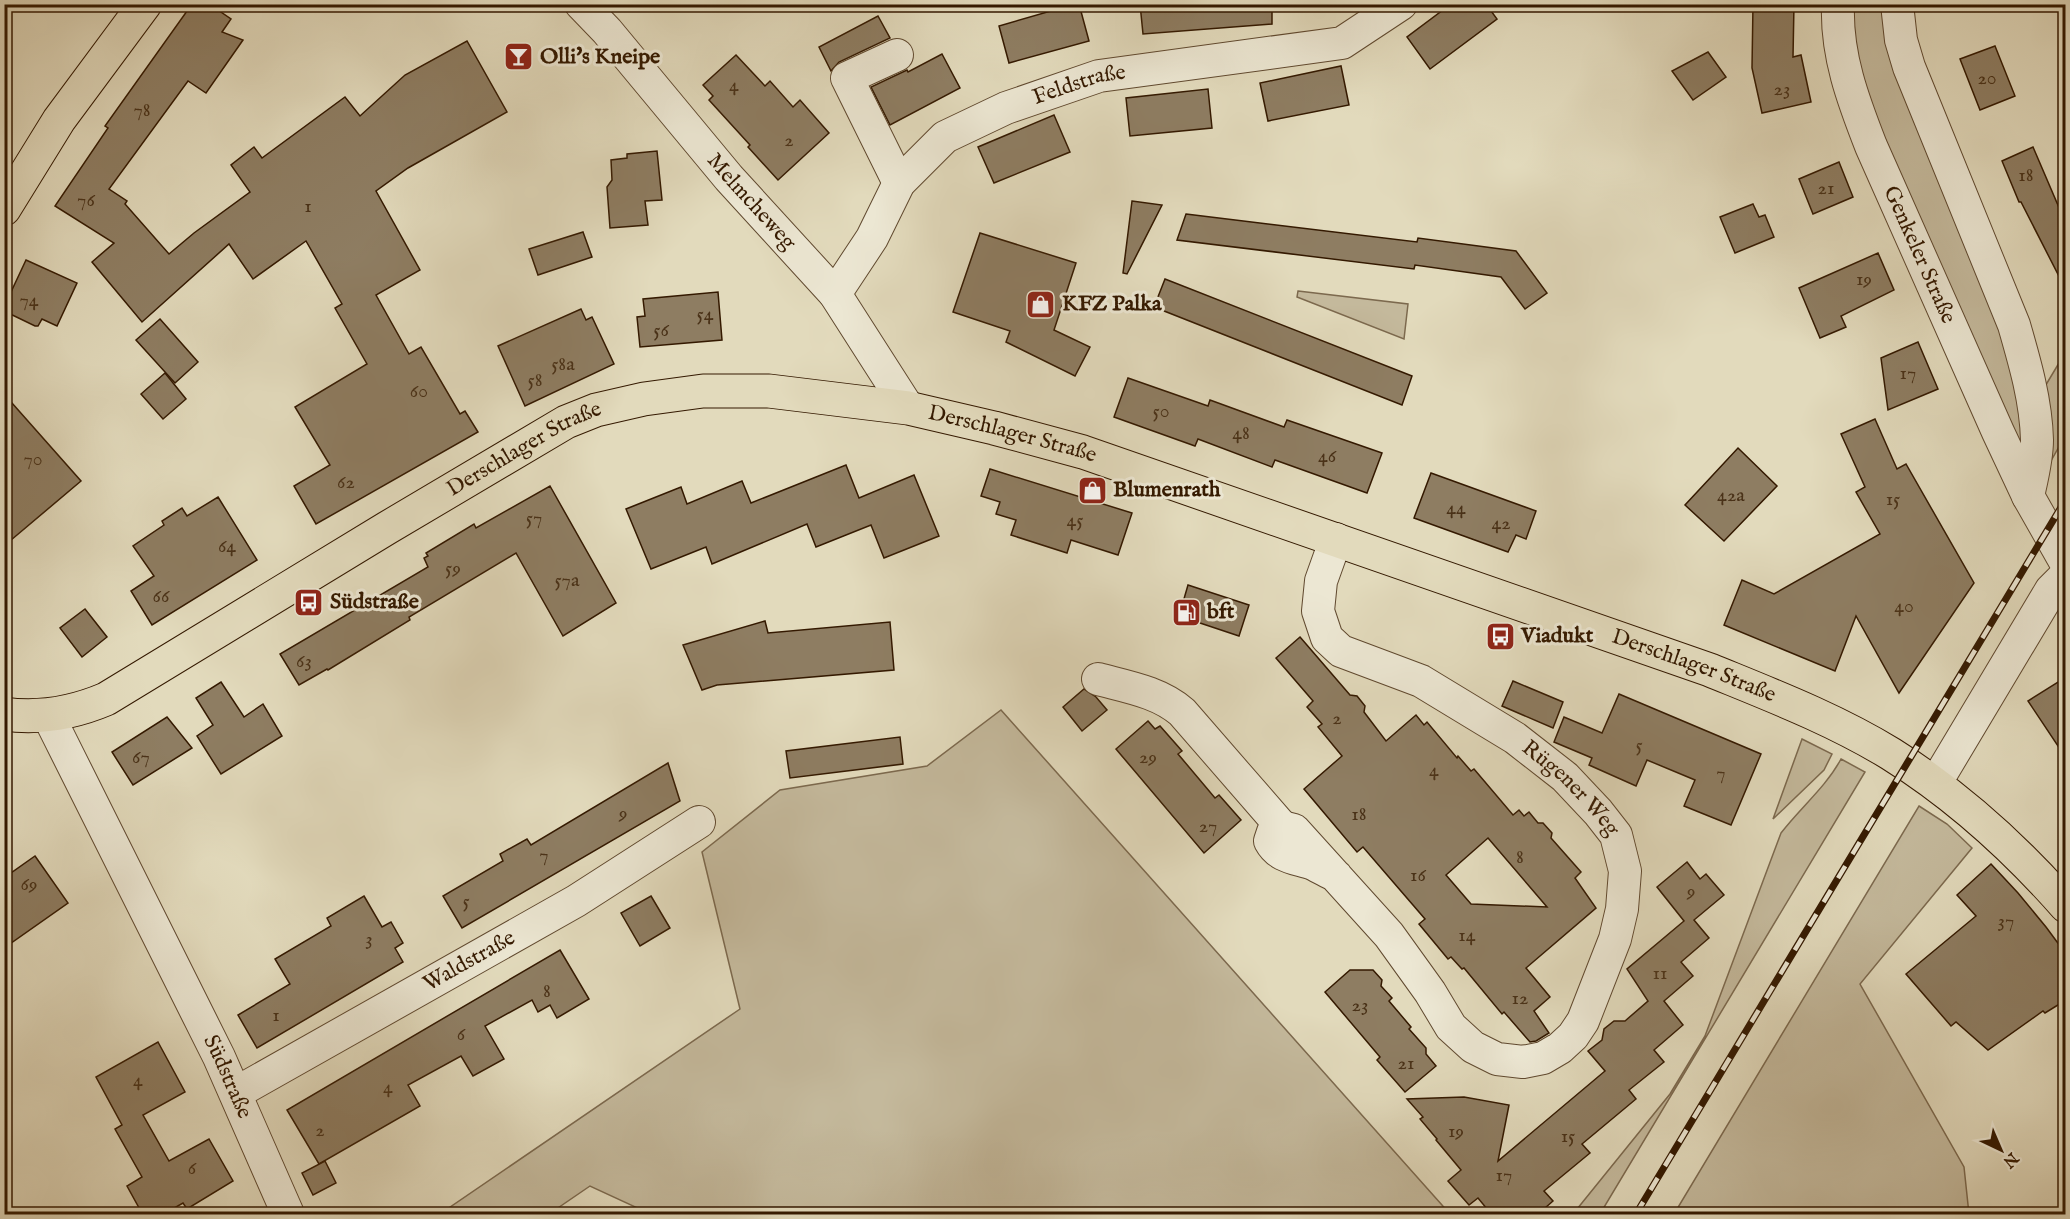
<svg xmlns="http://www.w3.org/2000/svg" width="2070" height="1219" font-family="'IM FELL English',serif">
	<style>
		.green { fill: #c4b99c; stroke: #7c694e; stroke-width: 1.5 }
		.building { fill: #8e7d62; stroke: #341900; stroke-width: 1.5; fill-rule: evenodd }
		.lines { fill: none; stroke-linecap: round; stroke-linejoin: round }
		.minor-casing { stroke: #60492f; stroke-width: 34 }
		.major-casing { stroke: #341900; stroke-width: 35 }
		.minor { stroke: #ece7d3; stroke-width: 32 }
		.major { stroke: #e2dabc; stroke-width: 33 }
		.rail-casing { stroke: #341900; stroke-width: 7 }
		.rail { stroke: #ece7d3; stroke-width: 4.5; stroke-dasharray: 14; stroke-linecap: butt }
		.labels { text-anchor: middle; dominant-baseline: central; stroke-width: 6; stroke-linejoin: round; paint-order: stroke }
		.number-label { font-size: 20px; fill: #4a3218 }
		.poi-label { font-size: 22px; font-weight: bold; fill: #341900; stroke: #ece7d3; text-anchor: start }
		.street-label { font-size: 22px; fill: #341900; stroke: #ece7d3 }
	</style>
	<rect width="100%" height="100%" fill="#e2dabc"/>
	<filter id="stains"><feTurbulence type="fractalNoise" baseFrequency=".00333" numOctaves="4"/><feColorMatrix values="0 0 0 0 .2 0 0 0 0 .09 0 0 0 0 .02 0 0 0 .5 -.17"/></filter>
	<radialGradient id="worn" r=".72"><stop offset=".6" stop-color="#630" stop-opacity="0"/><stop offset="1" stop-color="#630" stop-opacity=".3"/></radialGradient>
	<!-- green -->
	<g class="green">
		<polygon points="1851,5 1888,5 2010,335 2026,432 2019,446 1866,97 1853,55"/>
		<polygon points="1298,291 1408,304 1404,339 1297,297"/>
		<polygon points="2065,353 2065,436 2052,459 2041,393"/>
		<polygon points="1001,710 1450,1214 645,1214 642,1210 590,1186 549,1214 440,1214 740,1009 702,852 780,790 927,766"/>
		<polygon points="1802,739 1832,754 1824,770 1773,819"/>
		<path d="M1841,759L1865,772L1600,1214H1573L1670,1094L1705,1036L1781,833C1800,808 1826,787 1841,759Z"/>
		<polygon points="1919,806 1947,824 1972,848 1860,984 1964,1167 1969,1214 1674,1214"/>
	</g>
	<!-- building -->
	<g class="building">
		<polygon points="192,4 209,4 231,19 222,32 243,40 206,93 188,81 109,189 127,201 125,204 169,254 194,233 250,192 231,165 254,147 262,158 345,97 360,116 405,75 467,41 507,112 408,168 376,191 420,270 376,295 409,354 421,347 460,414 465,411 478,432 316,524 294,486 330,465 295,407 367,364 335,308 342,304 306,241 253,279 229,244 142,322 92,262 114,243 55,206 108,128 105,126"/>
		<polygon points="1075,4 1079,4 1089,41 1009,63 999,26"/>
		<polygon points="1140,4 1272,4 1272,24 1143,34"/>
		<polygon points="1451,4 1486,4 1497,19 1430,69 1407,37"/>
		<polygon points="1753,4 1794,4 1793,57 1801,55 1811,102 1762,113 1752,68"/>
		<polygon points="878,16 890,38 839,62 831,71 819,47"/>
		<polygon points="1995,46 2015,96 1980,110 1960,59"/>
		<polygon points="1708,52 1726,77 1693,100 1672,71"/>
		<polygon points="942,54 960,88 890,125 871,87 907,70 908,72"/>
		<polygon points="736,55 765,86 770,81 793,107 800,100 829,133 778,180 748,147 750,145 709,100 713,96 703,85"/>
		<polygon points="1341,66 1349,105 1268,121 1260,83"/>
		<polygon points="1208,89 1212,128 1130,136 1126,98"/>
		<polygon points="1054,115 1070,152 994,183 978,147"/>
		<polygon points="2033,147 2066,224 2066,290 2021,202 2019,202 2002,161"/>
		<polygon points="657,151 662,200 645,201 648,225 610,228 607,187 612,180 611,160 627,158 627,154"/>
		<polygon points="1839,162 1853,197 1813,214 1799,179"/>
		<polygon points="1132,201 1162,205 1127,274 1123,273"/>
		<polygon points="1753,204 1759,217 1765,215 1774,237 1735,253 1720,217"/>
		<polygon points="1186,214 1417,242 1418,238 1516,251 1547,293 1525,309 1501,277 1415,265 1414,269 1177,240"/>
		<polygon points="583,232 592,257 538,275 529,249"/>
		<polygon points="980,233 1076,263 1054,330 1090,347 1075,376 1006,342 1010,331 953,312"/>
		<polygon points="1878,253 1894,290 1841,316 1846,327 1820,338 1799,288"/>
		<polygon points="26,260 77,283 57,326 42,319 38,326 35,326 4,311 4,307"/>
		<polygon points="1165,279 1412,376 1402,405 1154,307"/>
		<polygon points="718,292 722,340 640,347 637,317 645,316 643,299"/>
		<polygon points="581,309 586,320 592,317 614,364 525,406 498,346"/>
		<polygon points="160,319 198,362 175,383 136,340"/>
		<polygon points="1918,342 1938,389 1888,410 1881,358"/>
		<polygon points="165,373 186,399 163,419 141,394"/>
		<polygon points="1128,378 1208,406 1210,400 1284,427 1287,420 1382,453 1367,493 1275,460 1272,467 1198,439 1195,446 1114,417"/>
		<polygon points="4,394 81,481 4,546"/>
		<polygon points="1875,419 1897,469 1906,464 1974,583 1899,693 1856,616 1835,671 1724,625 1742,580 1774,594 1880,534 1856,492 1865,487 1841,434"/>
		<polygon points="1738,448 1777,486 1724,541 1685,505"/>
		<polygon points="846,465 859,498 914,475 939,536 884,558 871,525 816,547 807,524 712,564 706,547 651,569 626,509 681,487 687,504 742,481 751,503"/>
		<polygon points="990,469 1132,513 1118,555 1071,540 1067,553 1011,535 1016,520 996,514 1000,502 981,496"/>
		<polygon points="1431,473 1536,511 1526,539 1516,535 1508,552 1414,518"/>
		<polygon points="550,486 616,603 563,636 516,553 409,617 410,620 328,670 327,669 299,685 280,654 428,567 424,558 428,556 426,553 474,524 476,528"/>
		<polygon points="218,497 257,560 152,625 131,591 154,576 133,546 164,525 162,521 182,508 187,516"/>
		<polygon points="1188,585 1249,605 1239,636 1179,616"/>
		<polygon points="85,609 107,637 82,657 60,628"/>
		<polygon points="765,621 768,633 890,622 894,670 717,685 702,690 683,645"/>
		<path d="M1300,637L1350,695L1357,696L1365,706L1364,712L1386,741L1416,715L1424,725L1427,722L1457,758L1458,756L1471,771L1474,769L1513,815L1519,810L1524,816L1529,812L1538,823H1543L1552,833L1551,838L1581,872L1575,878L1596,908L1526,968L1550,997L1534,1011L1549,1033L1536,1041L1530,1042L1504,1012L1502,1014L1464,968L1462,969L1451,957L1448,959L1419,924L1425,919L1363,847L1357,852L1304,789L1342,756L1318,727L1322,724L1307,707L1313,701L1276,658ZM1488,838L1547,907L1471,904L1446,875Z"/>
		<polygon points="2066,677 2066,758 2028,701"/>
		<polygon points="1513,681 1563,702 1553,728 1502,706"/>
		<polygon points="221,682 244,717 263,704 282,736 221,774 197,736 213,725 196,698"/>
		<polygon points="1084,689 1096,697 1107,710 1082,731 1063,707"/>
		<polygon points="1619,694 1761,754 1731,825 1684,806 1695,780 1647,760 1636,786 1589,765 1592,758 1554,742 1564,717 1602,733"/>
		<polygon points="167,717 192,748 133,785 112,752"/>
		<polygon points="1148,721 1155,729 1160,726 1182,751 1178,754 1215,798 1219,795 1241,820 1204,853 1116,749"/>
		<polygon points="900,737 903,764 790,778 786,751"/>
		<polygon points="668,763 680,801 462,928 443,896 503,861 500,854 527,839 531,845"/>
		<polygon points="35,856 68,903 4,948 4,878"/>
		<polygon points="1687,862 1700,879 1706,874 1724,895 1694,920 1709,938 1681,962 1693,976 1664,1001 1683,1025 1654,1050 1664,1062 1629,1090 1636,1099 1582,1144 1590,1153 1544,1191 1553,1201 1537,1215 1492,1215 1478,1198 1469,1205 1448,1181 1461,1170 1436,1140 1437,1139 1420,1119 1423,1117 1407,1099 1464,1097 1509,1105 1498,1161 1605,1071 1588,1051 1602,1040 1604,1029 1614,1021 1625,1021 1648,1001 1627,969 1684,921 1657,887"/>
		<polygon points="1991,864 2018,893 2046,927 2066,954 2066,1000 2045,1013 2043,1011 1988,1050 1956,1022 1951,1026 1906,974 1976,916 1957,895"/>
		<polygon points="364,896 382,927 391,922 403,943 395,948 403,962 257,1048 238,1015 290,984 275,959 331,926 327,918"/>
		<polygon points="651,896 670,928 640,946 621,913"/>
		<polygon points="560,950 589,999 557,1018 550,1005 538,1012 532,1000 485,1026 504,1059 473,1076 461,1056 408,1085 420,1106 319,1164 287,1110"/>
		<polygon points="1350,970 1373,970 1382,980 1381,986 1392,998 1389,1001 1411,1027 1409,1029 1426,1048 1426,1054 1436,1066 1405,1092 1377,1060 1380,1057 1325,992"/>
		<polygon points="158,1042 185,1092 143,1115 169,1161 209,1139 233,1181 187,1209 183,1203 162,1215 143,1215 127,1186 142,1177 115,1129 122,1125 96,1077"/>
		<polygon points="325,1161 336,1183 313,1195 302,1173"/>
	</g>
	<g class="lines">
		<defs>
			<g id="minor">
				<path id="s1" d="M581,4L607,31L729,178L835,294L908,408"/>
				<path id="s2" d="M1838,4C1836,55 1853,100 1871,146L1998,432L2028,496L2066,563"/>
				<path d="M1897,4L1901,40L1909,67L2014,325C2025,363 2036,401 2037,440C2037,459 2032,478 2028,496"/>
				<polyline points="897,55 847,78 899,183"/>
				<path id="s3" d="M835,294L872,238L899,183L945,137L1006,108L1099,76L1342,43L1401,4"/>
				<path id="s4" d="M1336,539L1321,581L1318,611L1327,638L1341,651L1421,681L1515,738L1565,777L1598,812L1616,835L1625,871L1622,909L1615,939L1583,1021L1573,1036L1560,1048L1543,1058L1523,1062L1497,1059L1473,1047L1451,1027L1430,992L1389,935L1294,830L1282,827L1273,832L1270,841C1279,858 1296,858 1313,864C1321,868 1328,872 1336,876"/>
				<path d="M1098,679C1128,687 1159,692 1182,712L1282,827"/>
				<path id="s5" d="M48,715L219,1057L288,1214"/>
				<polyline points="1935,784 2051,590 2066,575"/>
				<path id="s6" d="M236,1093L576,901L699,822"/>
			</g>
			<g id="major">
				<polyline points="4,209 59,120 145,4"/>
				<path id="s7" d="M4,714C40,719 73,713 106,699L387,528L566,422L596,410L644,399L703,391H769L908,408L994,428L1083,452L1710,670C1771,695 1834,719 1891,754C1958,796 2014,847 2066,906"/>
			</g>
		</defs>
		<!-- minor casing -->
		<use href="#minor" class="minor-casing"/>
		<!-- major casing -->
		<use href="#major" class="major-casing"/>
		<!-- minor -->
		<use href="#minor" class="minor"/>
		<!-- major -->
		<use href="#major" class="major"/>
		<defs>
			<polyline id="rail" points="1636,1214 2066,499"/>
		</defs>
		<!-- rail casing -->
		<use href="#rail" class="rail-casing"/>
		<!-- rail -->
		<use href="#rail" class="rail"/>
	</g>
	<!-- icons -->
	<defs>
		<symbol id="bar-square" viewBox="-11 -11 22 22"><rect x="-9" y="-9" width="18" height="18" rx="4" fill="#8f2418" stroke="#ece7d3"/><path d="M-6-5H6L.8 .8V4.5H3.5V6h-7V4.5H-.8V.8Z" fill="#fff"/></symbol>
		<symbol id="shop-square" viewBox="-11 -11 22 22"><rect x="-9" y="-9" width="18" height="18" rx="4" fill="#8f2418" stroke="#ece7d3"/><path d="M-5-2.5h2.3a2.7 3.5 0 0 1 5.4 0H5L5.5 6h-11ZM-1.5-2.5h3a1.5 2.3 0 0 0-3 0Z" fill="#fff"/></symbol>
		<symbol id="bus-square" viewBox="-11 -11 22 22"><rect x="-9" y="-9" width="18" height="18" rx="4" fill="#8f2418" stroke="#ece7d3"/><path d="M-5-6H5V4H4V6H2V4H-2V6H-4V4H-5ZM-3.5-4V0h7V-4ZM-3.5 1.2v1.5H-2V1.2ZM2 1.2v1.5H3.5V1.2Z" fill="#fff"/></symbol>
		<symbol id="fuel-square" viewBox="-11 -11 22 22"><rect x="-9" y="-9" width="18" height="18" rx="4" fill="#8f2418" stroke="#ece7d3"/><path d="M-5.5-6h7V0h2V4h1.3V-2.5L3-4.5l.8-.8L6-3V5H2.5V1h-1V6h-7ZM-4.2-4.7v3.2H.2V-4.7Z" fill="#fff"/></symbol>
	</defs>
	<g fill-rule="evenodd">
		<use href="#bar-square" x="502" y="40" width="33" height="33"/>
		<use href="#shop-square" x="1024" y="288" width="33" height="33"/>
		<use href="#shop-square" x="1076" y="474" width="33" height="33"/>
		<use href="#bus-square" x="292" y="586" width="33" height="33"/>
		<use href="#fuel-square" x="1170" y="596" width="33" height="33"/>
		<use href="#bus-square" x="1484" y="620" width="33" height="33"/>
	</g>
	<g class="labels">
		<!-- number labels -->
		<g class="number-label">
			<text x="1987" y="78">20</text>
			<text x="734" y="85">4</text>
			<text x="1782" y="89">23</text>
			<text x="142" y="110">78</text>
			<text x="789" y="140">2</text>
			<text x="2026" y="175">18</text>
			<text x="1826" y="188">21</text>
			<text x="86" y="200">76</text>
			<text x="308" y="206">1</text>
			<text x="1864" y="279">19</text>
			<text x="29" y="300">74</text>
			<text x="705" y="314">54</text>
			<text x="661" y="330">56</text>
			<text x="563" y="364">58a</text>
			<text x="1908" y="373">17</text>
			<text x="535" y="380">58</text>
			<text x="419" y="391">60</text>
			<text x="1161" y="411">50</text>
			<text x="1241" y="433">48</text>
			<text x="1327" y="456">46</text>
			<text x="33" y="459">70</text>
			<text x="346" y="482">62</text>
			<text x="1731" y="495">42a</text>
			<text x="1893" y="499">15</text>
			<text x="1456" y="508">44</text>
			<text x="534" y="518">57</text>
			<text x="1075" y="520">45</text>
			<text x="1501" y="523">42</text>
			<text x="227" y="546">64</text>
			<text x="453" y="568">59</text>
			<text x="567" y="580">57a</text>
			<text x="161" y="596">66</text>
			<text x="1904" y="606">40</text>
			<text x="304" y="661">63</text>
			<text x="1337" y="718">2</text>
			<text x="1639" y="745">5</text>
			<text x="141" y="757">67</text>
			<text x="1148" y="757">29</text>
			<text x="1434" y="770">4</text>
			<text x="1721" y="773">7</text>
			<text x="623" y="813">9</text>
			<text x="1359" y="814">18</text>
			<text x="1208" y="826">27</text>
			<text x="544" y="855">7</text>
			<text x="1520" y="857">8</text>
			<text x="1418" y="875">16</text>
			<text x="29" y="884">69</text>
			<text x="1691" y="891">9</text>
			<text x="466" y="901">5</text>
			<text x="2006" y="921">37</text>
			<text x="1467" y="935">14</text>
			<text x="369" y="939">3</text>
			<text x="1660" y="973">11</text>
			<text x="547" y="991">8</text>
			<text x="1520" y="998">12</text>
			<text x="1360" y="1005">23</text>
			<text x="276" y="1015">1</text>
			<text x="461" y="1034">6</text>
			<text x="1406" y="1063">21</text>
			<text x="138" y="1080">4</text>
			<text x="388" y="1087">4</text>
			<text x="320" y="1130">2</text>
			<text x="1456" y="1131">19</text>
			<text x="1568" y="1136">15</text>
			<text x="192" y="1168">6</text>
			<text x="1504" y="1175">17</text>
		</g>
		<!-- poi labels -->
		<g class="poi-label">
			<text x="540" y="57">Olli's Kneipe</text>
			<text x="1062" y="304">KFZ Palka</text>
			<text x="1113" y="490">Blumenrath</text>
			<text x="330" y="602">Südstraße</text>
			<text x="1207" y="612">bft</text>
			<text x="1521" y="636">Viadukt</text>
		</g>
		<!-- street labels -->
		<g class="street-label">
			<text stroke="none"><textPath href="#s3" startOffset="338">Feldstraße</textPath></text>
			<text stroke="none"><textPath href="#s1" startOffset="261">Melmcheweg</textPath></text>
			<text stroke="none"><textPath href="#s2" startOffset="266">Genkeler Straße</textPath></text>
			<text stroke="none"><textPath href="#s7" startOffset="1096">Derschlager Straße</textPath></text>
			<text stroke="none"><textPath href="#s7" startOffset="592">Derschlager Straße</textPath></text>
			<text stroke="none"><textPath href="#s7" startOffset="1816">Derschlager Straße</textPath></text>
			<text stroke="none"><textPath href="#s4" startOffset="393">Rügener Weg</textPath></text>
			<text stroke="none"><textPath href="#s6" startOffset="268">Waldstraße</textPath></text>
			<text stroke="none"><textPath href="#s5" startOffset="404">Südstraße</textPath></text>
		</g>
	</g>
	<!-- margin -->
	<rect width="2070" height="1219" fill="none" stroke="#e2dabc" stroke-width="24"/>
	<rect x="6" y="6" width="2058" height="1207" fill="none" stroke="#341900" stroke-width="3"/>
	<rect x="12" y="12" width="2046" height="1195" fill="none" stroke="#341900" stroke-width="1.5"/>
	<!-- north arrow -->
	<g transform="translate(2001 1150) rotate(136)" stroke="#ece7d3" stroke-width="4.5" paint-order="stroke">
	<path d="M0-4.5L10 22L0 15L-10 22Z" fill="#341900"/>
	<text y="-9" font-size="16" font-weight="bold" text-anchor="middle" fill="#341900">N</text>
	</g>
	<rect width="100%" height="100%" filter="url(#stains)"/>
	<rect width="100%" height="100%" fill="url(#worn)"/>
</svg>
